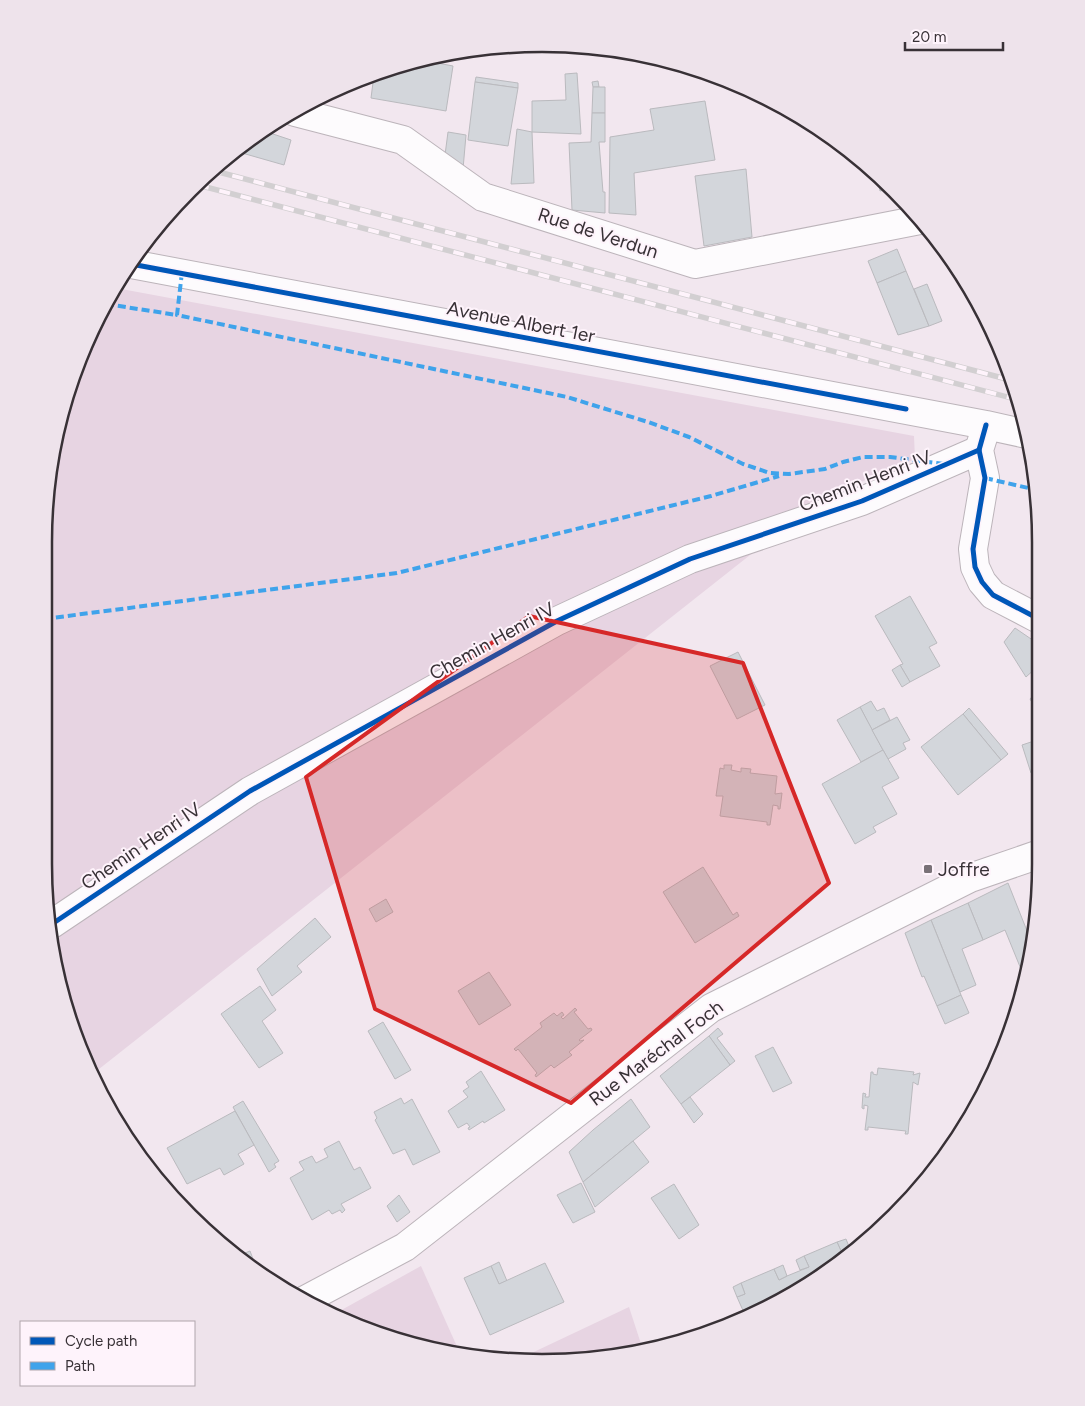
<svg xmlns="http://www.w3.org/2000/svg" width="1085" height="1406" font-family="Figtree,sans-serif">
	<style>
		.green { fill: #e7d4e2 }
		.building { fill: #d3d6db; stroke: #bababe }
		.lines { fill: none; stroke-linecap: round; stroke-linejoin: round }
		.minor-casing { stroke: #bcb4ba; stroke-width: 30 }
		.tertiary-casing { stroke: #bcb4ba; stroke-width: 30 }
		.secondary-casing { stroke: #bcb4ba; stroke-width: 30 }
		.minor { stroke: #fdfbfd; stroke-width: 28 }
		.tertiary { stroke: #fdfbfd; stroke-width: 28 }
		.secondary { stroke: #fdfbfd; stroke-width: 28 }
		.rail-casing { stroke: #d2cfd1; stroke-width: 5.5 }
		.rail { stroke: #fef3fb; stroke-width: 4; stroke-dasharray: 11; stroke-linecap: butt }
		.quiet { stroke: #3fa3eb; stroke-width: 4; stroke-dasharray: 8 4; stroke-linecap: butt }
		.cycleway-casing { stroke: #fef3fb; stroke-width: 8 }
		.cycleway { stroke: #0057b8; stroke-width: 5 }
		.marked { fill: #d62828; fill-opacity: 0.2; stroke: #d62828; stroke-width: 4; stroke-linejoin: round }
		.poi-dot { fill: #797177; stroke: #fef3fb; stroke-width: 2 }
		.labels { text-anchor: middle; dominant-baseline: central; stroke-width: 4; stroke-linejoin: round; paint-order: stroke }
		.street-label { font-size: 19px; fill: #383136; stroke: #fef3fb }
		.poi-label { font-size: 19px; fill: #383136; stroke: #fef3fb; text-anchor: start }
		.rim { fill: none; stroke: #383136; stroke-width: 2.5 }
	</style>
	<rect width="100%" height="100%" fill="#f2e7ef"/>
	<!-- green -->
	<g class="green">
		<polygon points="116,288 914,436 915,459 821,499 94,1073 61,993 44,864 45,510 61,413 95,322"/>
		<polygon points="421,1266 459,1351 414,1345 336,1313"/>
		<path d="M629,1307L643,1350C602,1359 561,1365 519,1359Z"/>
	</g>
	<!-- building -->
	<g class="building">
		<polygon points="422,60 453,66 446,111 371,98 374,75"/>
		<polygon points="577,73 581,134 532,132 532,101 566,100 565,74"/>
		<polygon points="476,77 518,83 518,88 475,82"/>
		<polygon points="598,81 599,87 593,87 592,82"/>
		<polygon points="475,82 518,88 508,146 468,140"/>
		<polygon points="593,87 605,87 605,113 592,113"/>
		<polygon points="705,101 715,160 634,173 636,215 609,213 610,137 654,130 650,109"/>
		<polygon points="592,113 605,113 605,142 599,142 603,192 605,192 605,213 572,210 569,143 591,142"/>
		<polygon points="269,126 267,132 291,140 284,165 235,151"/>
		<polygon points="517,129 532,132 534,183 511,184"/>
		<polygon points="448,132 466,135 463,169 445,155"/>
		<polygon points="746,169 752,237 704,246 695,176"/>
		<polygon points="877,175 893,188 880,191"/>
		<polygon points="897,249 906,271 877,283 868,261"/>
		<polygon points="906,271 929,326 898,335 877,283"/>
		<polygon points="927,284 942,321 929,326 914,289"/>
		<polygon points="910,596 937,643 929,647 940,666 910,682 900,665 903,664 875,616"/>
		<polygon points="1015,628 1037,643 1037,667 1026,677 1004,642"/>
		<polygon points="738,652 765,705 737,719 710,666"/>
		<polygon points="900,665 910,682 902,687 892,670"/>
		<polygon points="1037,691 1037,711 1030,699"/>
		<polygon points="871,701 877,711 884,708 890,720 872,730 860,707"/>
		<polygon points="860,707 883,750 861,762 837,720"/>
		<polygon points="969,708 1008,754 1001,760 963,714"/>
		<polygon points="963,714 1001,760 958,795 921,747"/>
		<polygon points="897,717 910,740 903,743 906,749 888,759 872,730"/>
		<polygon points="1037,740 1037,771 1031,773 1022,745"/>
		<polygon points="883,750 899,778 882,787 897,814 873,827 876,832 855,844 822,784"/>
		<polygon points="724,765 732,765 731,770 741,772 741,768 751,769 750,773 777,776 775,794 782,793 780,809 778,809 778,806 773,805 770,825 767,825 767,822 720,816 723,796 716,796 720,768 724,769"/>
		<polygon points="703,867 733,915 737,912 739,916 695,943 663,892"/>
		<polygon points="1008,883 1033,946 1025,979 1005,930 983,940 968,903"/>
		<polygon points="386,899 393,912 376,922 369,909"/>
		<polygon points="968,903 983,940 962,949 976,985 960,992 931,920"/>
		<polygon points="315,918 331,937 297,966 302,972 272,996 257,969"/>
		<polygon points="931,920 961,995 937,1006 924,976 922,977 905,933"/>
		<polygon points="489,972 511,1005 479,1025 458,991"/>
		<polygon points="260,986 276,1010 262,1021 283,1053 259,1068 221,1014"/>
		<polygon points="961,995 969,1013 945,1024 937,1006"/>
		<polygon points="575,1008 577,1010 574,1012 588,1029 591,1028 592,1030 579,1040 580,1041 584,1040 569,1052 572,1055 554,1068 551,1065 536,1077 535,1075 537,1073 518,1049 516,1051 514,1049 542,1027 540,1023 554,1013 557,1016 562,1012 564,1015 561,1017 563,1019"/>
		<polygon points="383,1022 411,1070 395,1079 368,1031"/>
		<polygon points="718,1028 723,1034 717,1038 735,1061 730,1065 709,1036"/>
		<polygon points="709,1036 730,1065 681,1104 660,1076"/>
		<polygon points="773,1047 792,1083 773,1092 755,1056"/>
		<polygon points="878,1068 914,1072 913,1075 920,1073 918,1085 913,1082 908,1134 905,1134 906,1131 868,1127 868,1130 865,1130 868,1106 864,1105 864,1109 862,1108 863,1093 866,1094 865,1097 869,1097 871,1072 873,1072 873,1074 877,1075"/>
		<polygon points="481,1071 505,1110 484,1123 483,1121 469,1130 468,1128 470,1127 467,1123 458,1128 448,1111 468,1097 463,1091 469,1087 466,1082"/>
		<polygon points="690,1097 703,1114 694,1123 681,1104"/>
		<polygon points="401,1098 404,1104 412,1099 440,1152 413,1165 405,1149 393,1154 375,1120 377,1118 374,1112"/>
		<polygon points="631,1099 650,1127 583,1182 569,1152 593,1130"/>
		<polygon points="243,1101 279,1161 274,1164 276,1167 269,1172 233,1107"/>
		<polygon points="235,1111 254,1145 238,1154 244,1164 224,1175 220,1168 187,1184 167,1148"/>
		<polygon points="339,1141 354,1170 360,1167 371,1188 341,1204 345,1210 342,1213 340,1210 332,1214 329,1210 312,1220 290,1178 304,1170 299,1162 312,1156 316,1163 328,1157 324,1149"/>
		<polygon points="633,1141 649,1162 595,1207 583,1182"/>
		<polygon points="581,1183 595,1212 573,1223 557,1195"/>
		<polygon points="674,1184 699,1225 679,1239 651,1198"/>
		<polygon points="399,1195 410,1212 397,1222 387,1206"/>
		<polygon points="846,1239 850,1249 842,1253 837,1242"/>
		<polygon points="837,1242 842,1253 850,1249 852,1252 819,1278 745,1315 737,1297 745,1294 741,1283 774,1269 779,1280 787,1276 809,1267 804,1256"/>
		<polygon points="250,1251 256,1267 240,1255"/>
		<polygon points="804,1256 809,1267 800,1270 796,1260"/>
		<polygon points="499,1262 507,1281 499,1284 491,1266"/>
		<polygon points="545,1263 564,1302 490,1335 464,1278 491,1266 499,1284"/>
		<polygon points="783,1265 787,1276 779,1280 774,1269"/>
		<polygon points="741,1283 745,1294 737,1297 733,1287"/>
	</g>
	<g class="lines">
		<defs>
			<g id="minor">
				<polyline points="295,112 403,140 483,197 695,264 920,220"/>
				<polyline points="984,434 979,450 985,478 973,549 975,567 982,582 993,595 1037,618"/>
				<polyline points="52,924 250,791 557,621 690,559 862,501 979,450"/>
			</g>
			<polyline id="tertiary" points="305,1300 405,1247 711,1008 970,878 1037,855"/>
			<polyline id="secondary" points="131,264 986,425 1027,434"/>
		</defs>
		<!-- minor casing -->
		<use href="#minor" class="minor-casing"/>
		<!-- tertiary casing -->
		<use href="#tertiary" class="tertiary-casing"/>
		<!-- secondary casing -->
		<use href="#secondary" class="secondary-casing"/>
		<!-- minor -->
		<use href="#minor" class="minor"/>
		<!-- tertiary -->
		<use href="#tertiary" class="tertiary"/>
		<!-- secondary -->
		<use href="#secondary" class="secondary"/>
		<defs>
			<g id="rail">
				<polyline points="211,170 1014,381"/>
				<polyline points="198,185 1019,400"/>
			</g>
		</defs>
		<!-- rail casing -->
		<use href="#rail" class="rail-casing"/>
		<!-- rail -->
		<use href="#rail" class="rail"/>
		<!-- quiet -->
		<g class="quiet">
			<polyline points="182,272 177,315 567,397 648,422 689,437 743,464 770,473 789,474 825,469 843,462 863,457 890,457 944,464"/>
			<polyline points="106,304 177,315"/>
			<polyline points="985,478 1037,490"/>
			<polyline points="44,619 397,573 711,496 779,476"/>
		</g>
		<defs>
			<g id="cycleway">
				<polyline points="131,264 906,409"/>
				<polyline points="986,425 979,450 985,478 973,549 975,567 982,582 993,595 1037,618"/>
				<polyline points="52,924 250,791 557,621 690,559 862,501 979,450"/>
			</g>
		</defs>
		<!-- cycleway casing -->
		<use href="#cycleway" class="cycleway-casing"/>
		<!-- cycleway -->
		<use href="#cycleway" class="cycleway"/>
	</g>
	<!-- marked area -->
	<path class="marked" d="M529,616L743,663L829,883L571,1103L375,1009L306,777Z"/>
	<!-- markers -->
	<rect class="poi-dot" x="923" y="864" width="10" height="10" rx="2.5"/>
	<g class="labels">
		<!-- street labels -->
		<g class="street-label">
			<text transform="translate(598 233) rotate(18)">Rue de Verdun</text>
			<text transform="translate(521 322) rotate(11)">Avenue Albert 1er</text>
			<text transform="translate(865 481) rotate(-21)">Chemin Henri IV</text>
			<text transform="translate(492 641) rotate(-29)">Chemin Henri IV</text>
			<text transform="translate(141 846) rotate(-34)">Chemin Henri IV</text>
			<text transform="translate(656 1053) rotate(-37)">Rue Maréchal Foch</text>
		</g>
		<!-- poi labels -->
		<g class="poi-label">
			<text x="938" y="869">Joffre</text>
		</g>
	</g>
	<!-- crop -->
	<path d="M0 0H1085V1406H0ZM542 52H542A490 490 0 0 1 1032 542V864A490 490 0 0 1 542 1354H542A490 490 0 0 1 52 864V542A490 490 0 0 1 542 52Z" fill="#eee3eb" fill-rule="evenodd"/>
	<path class="rim" d="M542 52H542A490 490 0 0 1 1032 542V864A490 490 0 0 1 542 1354H542A490 490 0 0 1 52 864V542A490 490 0 0 1 542 52Z"/>
	<!-- legend -->
	<rect x="20" y="1321" width="175" height="65" fill="#fef3fb" stroke="#afa5ac"/>
	<rect x="30" y="1337" width="25" height="8" fill="#0057b8" stroke="#afa5ac"/>
	<text x="65" y="1346" font-size="15" fill="#383136">Cycle path</text>
	<rect x="30" y="1362" width="25" height="8" fill="#3fa3eb" stroke="#afa5ac"/>
	<text x="65" y="1371" font-size="15" fill="#383136">Path</text>
	<!-- scale -->
	<path d="M905 42v8h98v-8" fill="none" stroke="#383136" stroke-width="2.5"/>
	<text x="912" y="42" font-size="15" fill="#383136" stroke="#fef3fb" stroke-width="4" paint-order="stroke">20 m</text>
</svg>
